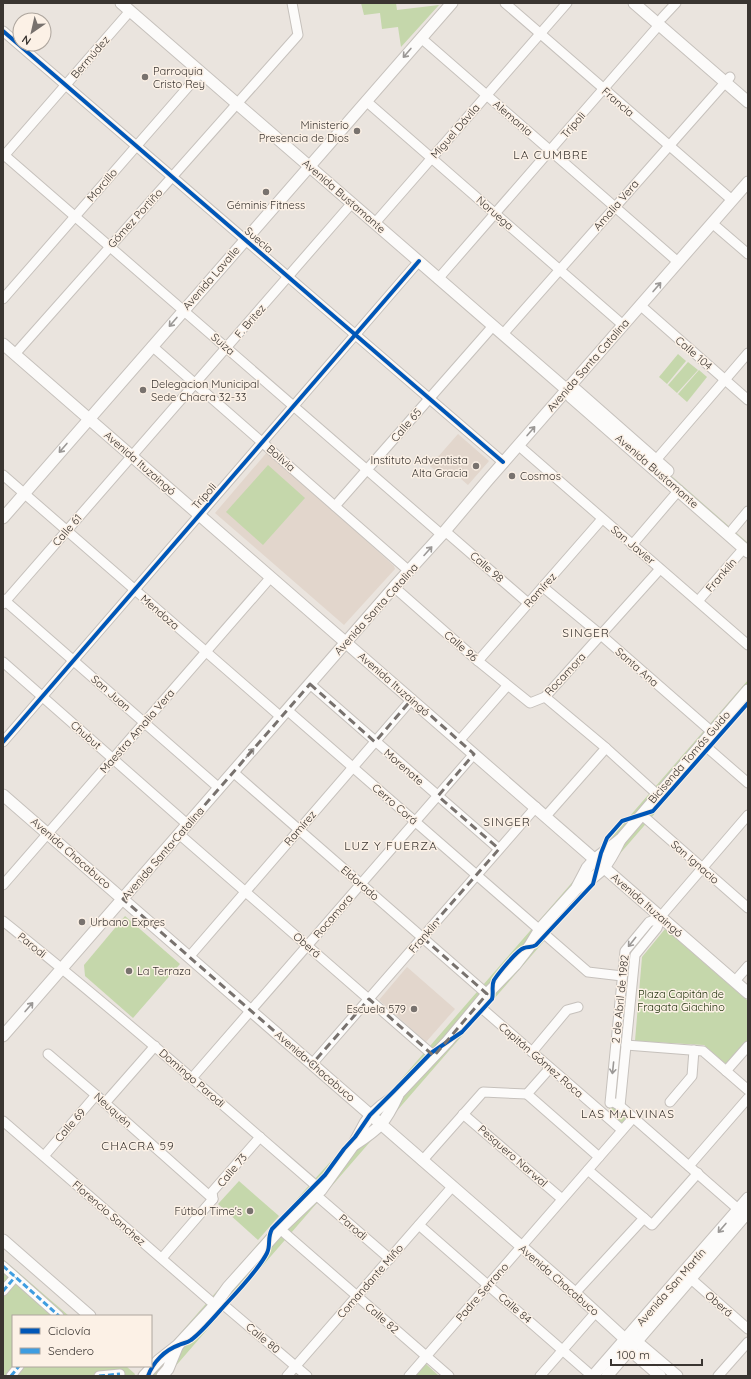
<svg xmlns="http://www.w3.org/2000/svg" width="751" height="1379" font-family="Quicksand,sans-serif">
	<style>
		.built { fill: #e2d6cc }
		.green { fill: #c5d7ab }
		.lines { fill: none; stroke-linecap: round; stroke-linejoin: round }
		.minor-casing { stroke: #c6c1bc; stroke-width: 11 }
		.major-casing { stroke: #c6c1bc; stroke-width: 13 }
		.minor { stroke: #fcfbfa; stroke-width: 9 }
		.major { stroke: #fcfbfa; stroke-width: 11 }
		.quiet { stroke: #3e9de1; stroke-width: 3; stroke-dasharray: 6 3; stroke-linecap: butt }
		.cycleway-casing { stroke: #fcf1e6; stroke-width: 6 }
		.cycleway { stroke: #0057b8; stroke-width: 4 }
		.oneway { stroke: #9b9896 }
		.marked { fill: none; stroke: #78726e; stroke-width: 3; stroke-dasharray: 8 5; stroke-linejoin: round }
		.poi-dot { fill: #78726e; stroke: #fcf1e6; stroke-width: 1.5 }
		.labels { text-anchor: middle; dominant-baseline: central; stroke-width: 3; stroke-linejoin: round; paint-order: stroke }
		.street-label { font-size: 11px; fill: #3a3531; stroke: #fcf1e6 }
		.poi-label { font-size: 11px; fill: #3a3531; stroke: #fcf1e6; text-anchor: start }
		.park-label { font-size: 11px; fill: #253611; stroke: #fcf1e6 }
		.neighbourhood-label { font-size: 12px; letter-spacing: 1px; fill: #3a3531; stroke: #fcf1e6 }
	</style>
	<rect width="100%" height="100%" fill="#eae4de"/>
	<!-- built -->
	<g class="built">
		<polygon points="458,434 489,461 468,485 452,471 445,479 430,466"/>
		<polygon points="268,451 394,566 395,569 344,625 215,513"/>
		<polygon points="407,967 455,1009 426,1042 379,1000"/>
	</g>
	<!-- green -->
	<g class="green">
		<polygon points="361,3 396,3 397,10 439,5 401,47 398,27 382,29 380,13 364,15"/>
		<polygon points="678,354 686,361 667,384 659,377"/>
		<polygon points="688,362 698,370 677,393 668,385"/>
		<polygon points="699,370 707,377 687,402 678,394"/>
		<polygon points="578,394 748,543 748,547"/>
		<polygon points="268,465 305,498 263,545 226,512"/>
		<polygon points="748,680 748,706 167,1376 143,1376 312,1182 354,1136 370,1115"/>
		<polygon points="125,916 180,964 133,1018 85,976 84,965"/>
		<polygon points="646,928 650,932 633,954 617,1100 612,1100 627,952"/>
		<polygon points="665,929 748,1001 748,1041 727,1065 704,1045 635,1041 642,957"/>
		<polygon points="616,1105 630,1118 622,1126 609,1114 609,1107"/>
		<polygon points="239,1181 279,1216 258,1240 218,1204"/>
		<polygon points="3,1259 69,1316 13,1316 13,1366 126,1366 135,1374 134,1376 3,1376"/>
		<polygon points="426,1364 439,1376 415,1376"/>
	</g>
	<g class="lines">
		<defs>
			<g id="minor">
				<polyline points="505,3 732,200"/>
				<polyline points="662,18 676,3"/>
				<polyline points="3,31 503,462"/>
				<polyline points="421,38 678,262"/>
				<polyline points="366,101 623,325"/>
				<polyline points="3,154 442,535"/>
				<polyline points="3,157 130,11"/>
				<polyline points="375,223 567,3"/>
				<polyline points="712,223 748,254"/>
				<polyline points="438,279 659,25"/>
				<polyline points="3,299 201,72"/>
				<polyline points="640,305 748,400"/>
				<polyline points="503,334 730,77"/>
				<polyline points="152,346 409,571"/>
				<polyline points="15,354 298,35 292,3"/>
				<polyline points="518,445 748,645"/>
				<polyline points="656,460 748,353"/>
				<polyline points="3,475 281,717"/>
				<polyline points="335,506 493,326"/>
				<polyline points="733,529 748,511"/>
				<polyline points="445,531 528,603"/>
				<polyline points="632,545 679,490"/>
				<polyline points="394,587 478,661 530,703 545,697 660,569"/>
				<polyline points="543,587 601,635 712,732"/>
				<polyline points="3,599 219,788"/>
				<polyline points="698,601 744,548"/>
				<polyline points="3,604 352,203"/>
				<polyline points="478,661 602,519"/>
				<polyline points="3,662 187,824"/>
				<polyline points="310,684 499,849"/>
				<polyline points="545,697 606,748 658,795"/>
				<polyline points="287,710 588,972 622,976"/>
				<polyline points="459,741 507,686"/>
				<polyline points="3,742 419,261"/>
				<polyline points="702,743 748,783"/>
				<polyline points="233,772 487,994"/>
				<polyline points="642,815 748,908"/>
				<polyline points="546,816 606,748"/>
				<polyline points="179,834 434,1056"/>
				<polyline points="3,885 271,577"/>
				<path d="M3,921C112,1008 216,1099 321,1190"/>
				<polyline points="189,957 412,699"/>
				<polyline points="735,981 748,966"/>
				<polyline points="478,1005 622,1130"/>
				<polyline points="626,1045 703,1051 748,1090"/>
				<polyline points="532,1052 567,1010 578,1007"/>
				<polyline points="48,1054 96,1095 213,1199"/>
				<polyline points="312,1064 536,807"/>
				<polyline points="726,1071 748,1046"/>
				<polyline points="192,1078 474,754"/>
				<polyline points="527,1094 599,1157"/>
				<polyline points="670,1102 692,1076 694,1050"/>
				<polyline points="105,1103 155,1046"/>
				<polyline points="610,1103 625,951 649,922 661,917"/>
				<polyline points="615,1103 620,1106 738,1209"/>
				<polyline points="620,1106 635,955 657,928 662,915 748,815"/>
				<polyline points="463,1114 562,1199"/>
				<polyline points="3,1121 215,1305"/>
				<polyline points="44,1156 96,1095"/>
				<polyline points="422,1161 483,1092 527,1094 550,1068"/>
				<polyline points="689,1166 748,1098"/>
				<polyline points="588,1170 652,1225 698,1173"/>
				<polyline points="316,1195 390,1259"/>
				<polyline points="419,1225 592,1376"/>
				<polyline points="280,1229 449,1376"/>
				<polyline points="162,1258 213,1199 212,1192 260,1137"/>
				<polyline points="3,1266 59,1316"/>
				<polyline points="690,1278 748,1329"/>
				<polyline points="3,1291 15,1277"/>
				<polyline points="575,1293 644,1218"/>
				<polyline points="219,1301 307,1376"/>
				<polyline points="11,1376 19,1366"/>
				<polyline points="99,1376 120,1374"/>
				<polyline points="287,1376 452,1187"/>
				<polyline points="409,1376 633,1118"/>
				<polyline points="540,1376 596,1312"/>
				<polyline points="718,1376 748,1342"/>
			</g>
			<g id="major">
				<polyline points="121,3 567,390 571,397 748,552"/>
				<polyline points="634,3 748,102"/>
				<polyline points="3,344 748,993"/>
				<polyline points="567,390 576,390 668,471"/>
				<polyline points="3,518 452,3"/>
				<polyline points="3,795 575,1293 625,1339 630,1350 660,1376"/>
				<path d="M577,888C603,872 607,867 620,840"/>
				<polyline points="3,1036 394,587 445,531 488,480 748,182"/>
				<path d="M354,1145C380,1128 385,1123 398,1095"/>
				<polyline points="3,1240 90,1316"/>
				<polyline points="630,1340 637,1342 677,1376"/>
				<polyline points="144,1376 159,1360 178,1345 215,1305 228,1287 280,1229 321,1190 352,1147 365,1123 371,1115 381,1106 398,1094 448,1041 487,994 515,965 529,947 540,929 576,889 587,868 595,859 621,839 748,690"/>
				<polyline points="162,1376 168,1369 177,1347"/>
				<polyline points="593,1376 748,1198"/>
				<polyline points="607,1376 748,1212"/>
			</g>
		</defs>
		<!-- minor casing -->
		<use href="#minor" class="minor-casing"/>
		<!-- major casing -->
		<use href="#major" class="major-casing"/>
		<!-- minor -->
		<use href="#minor" class="minor"/>
		<!-- major -->
		<use href="#major" class="major"/>
		<!-- quiet -->
		<g class="quiet">
			<polyline points="3,1266 59,1316"/>
			<polyline points="3,1291 15,1277"/>
			<polyline points="11,1376 19,1366"/>
			<polyline points="99,1376 120,1374"/>
		</g>
		<defs>
			<g id="cycleway">
				<polyline points="3,31 503,462"/>
				<polyline points="3,742 419,261"/>
				<path d="M148,1376C153,1362 165,1350 179,1345C183,1343 187,1343 191,1340C201,1333 216,1315 225,1305C238,1291 259,1269 267,1253C271,1245 267,1238 272,1229L325,1175L344,1149L355,1137L370,1115L394,1091L431,1053L462,1032L492,999C494,993 491,986 494,980C498,974 517,950 524,948C528,946 532,948 536,945L593,884L601,853L607,838L622,821L653,811L748,703"/>
			</g>
		</defs>
		<!-- cycleway casing -->
		<use href="#cycleway" class="cycleway-casing"/>
		<!-- cycleway -->
		<use href="#cycleway" class="cycleway"/>
	</g>
	<!-- one-way arrows -->
	<defs><path id="oneway-shaft" d="M-6 0H5M1.5-3L5.5 0L1.5 3" fill="none" stroke-width="1.6" stroke-linecap="round" stroke-linejoin="round"/></defs>
	<g class="oneway">
		<use href="#oneway-shaft" transform="translate(407 53) rotate(131)"/>
		<use href="#oneway-shaft" transform="translate(657 287) rotate(-49)"/>
		<use href="#oneway-shaft" transform="translate(173 322) rotate(131)"/>
		<use href="#oneway-shaft" transform="translate(531 431) rotate(-49)"/>
		<use href="#oneway-shaft" transform="translate(63 448) rotate(131)"/>
		<use href="#oneway-shaft" transform="translate(428 551) rotate(-48)"/>
		<use href="#oneway-shaft" transform="translate(250 753) rotate(-49)"/>
		<use href="#oneway-shaft" transform="translate(632 942) rotate(129)"/>
		<use href="#oneway-shaft" transform="translate(29 1007) rotate(-49)"/>
		<use href="#oneway-shaft" transform="translate(613 1068) rotate(96)"/>
		<use href="#oneway-shaft" transform="translate(722 1228) rotate(131)"/>
	</g>
	<!-- marked area -->
	<path class="marked" d="M310,684L375,742L412,699L474,754L438,796L499,849L422,937L487,994L434,1056L369,999L312,1064L123,899Z"/>
	<!-- markers -->
	<g class="poi-dot">
		<circle cx="145" cy="77" r="4"/>
		<circle cx="357" cy="131" r="4"/>
		<circle cx="266" cy="192" r="4"/>
		<circle cx="143" cy="390" r="4"/>
		<circle cx="476" cy="466" r="4"/>
		<circle cx="512" cy="476" r="4"/>
		<circle cx="82" cy="922" r="4"/>
		<circle cx="129" cy="971" r="4"/>
		<circle cx="414" cy="1009" r="4"/>
		<circle cx="250" cy="1211" r="4"/>
	</g>
	<g class="labels">
		<!-- street labels -->
		<g class="street-label">
			<text transform="translate(90 57) rotate(-49)">Bermúdez</text>
			<text transform="translate(618 102) rotate(41)">Francia</text>
			<text transform="translate(513 118) rotate(41)">Alemania</text>
			<text transform="translate(573 125) rotate(-49)">Trípoli</text>
			<text transform="translate(455 131) rotate(-49)">Miguel Dávila</text>
			<text transform="translate(102 185) rotate(-49)">Morcillo</text>
			<text transform="translate(344 196) rotate(41)">Avenida Bustamante</text>
			<text transform="translate(616 205) rotate(-49)">Amalia Vera</text>
			<text transform="translate(495 213) rotate(41)">Noruega</text>
			<text transform="translate(135 218) rotate(-48)">Gómez Portiño</text>
			<text transform="translate(259 240) rotate(41)">Suecia</text>
			<text transform="translate(211 278) rotate(-49)">Avenida Lavalle</text>
			<text transform="translate(250 321) rotate(-49)">F. Britez</text>
			<text transform="translate(223 344) rotate(41)">Suiza</text>
			<text transform="translate(694 353) rotate(41)">Calle 104</text>
			<text transform="translate(588 365) rotate(-49)">Avenida Santa Catalina</text>
			<text transform="translate(406 425) rotate(-49)">Calle 65</text>
			<text transform="translate(281 458) rotate(41)">Bolivia</text>
			<text transform="translate(140 463) rotate(41)">Avenida Ituzaingó</text>
			<text transform="translate(657 471) rotate(41)">Avenida Bustamante</text>
			<text transform="translate(204 496) rotate(-49)">Trípoli</text>
			<text transform="translate(67 530) rotate(-49)">Calle 61</text>
			<text transform="translate(633 545) rotate(40)">San Javier</text>
			<text transform="translate(487 567) rotate(41)">Calle 98</text>
			<text transform="translate(721 575) rotate(-49)">Frankiln</text>
			<text transform="translate(540 590) rotate(-48)">Ramírez</text>
			<text transform="translate(376 609) rotate(-48)">Avenida Santa Catalina</text>
			<text transform="translate(160 612) rotate(41)">Mendoza</text>
			<text transform="translate(461 646) rotate(41)">Calle 96</text>
			<text transform="translate(637 667) rotate(41)">Santa Ana</text>
			<text transform="translate(565 674) rotate(-47)">Rocamora</text>
			<text transform="translate(394 684) rotate(41)">Avenida Ituzaingó</text>
			<text transform="translate(111 693) rotate(41)">San Juan</text>
			<text transform="translate(137 731) rotate(-49)">Maestra Amalia Vera</text>
			<text transform="translate(86 735) rotate(41)">Chubut</text>
			<text transform="translate(689 757) rotate(-49)">Bicisenda Tomás Guido</text>
			<text transform="translate(404 767) rotate(41)">Morenate</text>
			<text transform="translate(395 804) rotate(41)">Cerro Corá</text>
			<text transform="translate(300 828) rotate(-49)">Ramírez</text>
			<text transform="translate(71 853) rotate(41)">Avenida Chacabuco</text>
			<text transform="translate(163 853) rotate(-49)">Avenida Santa Catalina</text>
			<text transform="translate(695 862) rotate(41)">San Ignacio</text>
			<text transform="translate(360 883) rotate(41)">Eldorado</text>
			<text transform="translate(647 905) rotate(41)">Avenida Ituzaingó</text>
			<text transform="translate(333 916) rotate(-49)">Rocamora</text>
			<text transform="translate(424 936) rotate(-49)">Franklin</text>
			<text transform="translate(32 945) rotate(39)">Parodi</text>
			<text transform="translate(307 945) rotate(41)">Oberá</text>
			<text transform="translate(620 999) rotate(-84)">2 de Abril de 1982</text>
			<text transform="translate(541 1060) rotate(41)">Capitán Gómez Roca</text>
			<text transform="translate(315 1066) rotate(41)">Avenida Chacabuco</text>
			<text transform="translate(192 1078) rotate(41)">Domingo Parodi</text>
			<text transform="translate(113 1110) rotate(42)">Neuquén</text>
			<text transform="translate(70 1125) rotate(-49)">Calle 69</text>
			<text transform="translate(513 1156) rotate(41)">Pesquero Narwal</text>
			<text transform="translate(232 1170) rotate(-50)">Calle 73</text>
			<text transform="translate(109 1213) rotate(41)">Florencio Sanchez</text>
			<text transform="translate(353 1227) rotate(41)">Parodi</text>
			<text transform="translate(559 1280) rotate(41)">Avenida Chacabuco</text>
			<text transform="translate(370 1281) rotate(-49)">Comandante Miño</text>
			<text transform="translate(671 1287) rotate(-49)">Avenida San Martín</text>
			<text transform="translate(482 1292) rotate(-49)">Padre Serrano</text>
			<text transform="translate(719 1304) rotate(41)">Oberá</text>
			<text transform="translate(515 1308) rotate(41)">Calle 84</text>
			<text transform="translate(382 1318) rotate(41)">Calle 82</text>
			<text transform="translate(263 1338) rotate(40)">Calle 80</text>
		</g>
		<!-- poi labels -->
		<g class="poi-label">
			<text x="153" y="71">Parroquia<tspan x="153" dy="13">Cristo Rey</tspan></text>
			<text x="349" y="125" text-anchor="end">Ministerio<tspan x="349" dy="13">Presencia de Dios</tspan></text>
			<text x="266" y="205" text-anchor="middle">Géminis Fitness</text>
			<text x="151" y="384">Delegacion Municipal<tspan x="151" dy="13">Sede Chacra 32-33</tspan></text>
			<text x="468" y="460" text-anchor="end">Instituto Adventista<tspan x="468" dy="13">Alta Gracia</tspan></text>
			<text x="520" y="476">Cosmos</text>
			<text x="90" y="922">Urbano Expres</text>
			<text x="137" y="971">La Terraza</text>
			<text x="406" y="1009" text-anchor="end">Escuela 579</text>
			<text x="242" y="1211" text-anchor="end">Fútbol Time's</text>
		</g>
		<!-- park labels -->
		<g class="park-label">
			<text x="681" y="994">Plaza Capitán de<tspan x="681" dy="13">Fragata Giachino</tspan></text>
		</g>
		<!-- neighbourhood labels -->
		<g class="neighbourhood-label">
			<text x="551" y="154">LA CUMBRE</text>
			<text x="586" y="632">SINGER</text>
			<text x="507" y="821">SINGER</text>
			<text x="391" y="845">LUZ Y FUERZA</text>
			<text x="628" y="1113">LAS MALVINAS</text>
			<text x="138" y="1145">CHACRA 59</text>
		</g>
	</g>
	<!-- border -->
	<rect width="751" height="1379" fill="none" stroke="#3a3531" stroke-width="8"/>
	<!-- legend -->
	<rect x="12" y="1315" width="140" height="52" fill="#fcf1e6" stroke="#aea69e"/>
	<rect x="20" y="1328" width="20" height="6" fill="#0057b8" stroke="#aea69e"/>
	<text x="48" y="1335" font-size="12" fill="#3a3531">Ciclovía</text>
	<rect x="20" y="1348" width="20" height="6" fill="#3e9de1" stroke="#aea69e"/>
	<text x="48" y="1355" font-size="12" fill="#3a3531">Sendero</text>
	<!-- north arrow -->
	<g transform="translate(32 32) rotate(214)"><circle r="19" fill="#fcf1e6" stroke="#aea69e"/>
	<path d="M0-3L7 15L0 10L-7 15Z" fill="#78726e"/>
	<text y="-6" font-size="11" font-weight="bold" text-anchor="middle" fill="#3a3531">N</text>
	</g>
	<!-- scale -->
	<path d="M611 1359v6h91v-6" fill="none" stroke="#3a3531" stroke-width="2"/>
	<text x="617" y="1359" font-size="12" fill="#3a3531" stroke="#fcf1e6" stroke-width="3" paint-order="stroke">100 m</text>
</svg>
